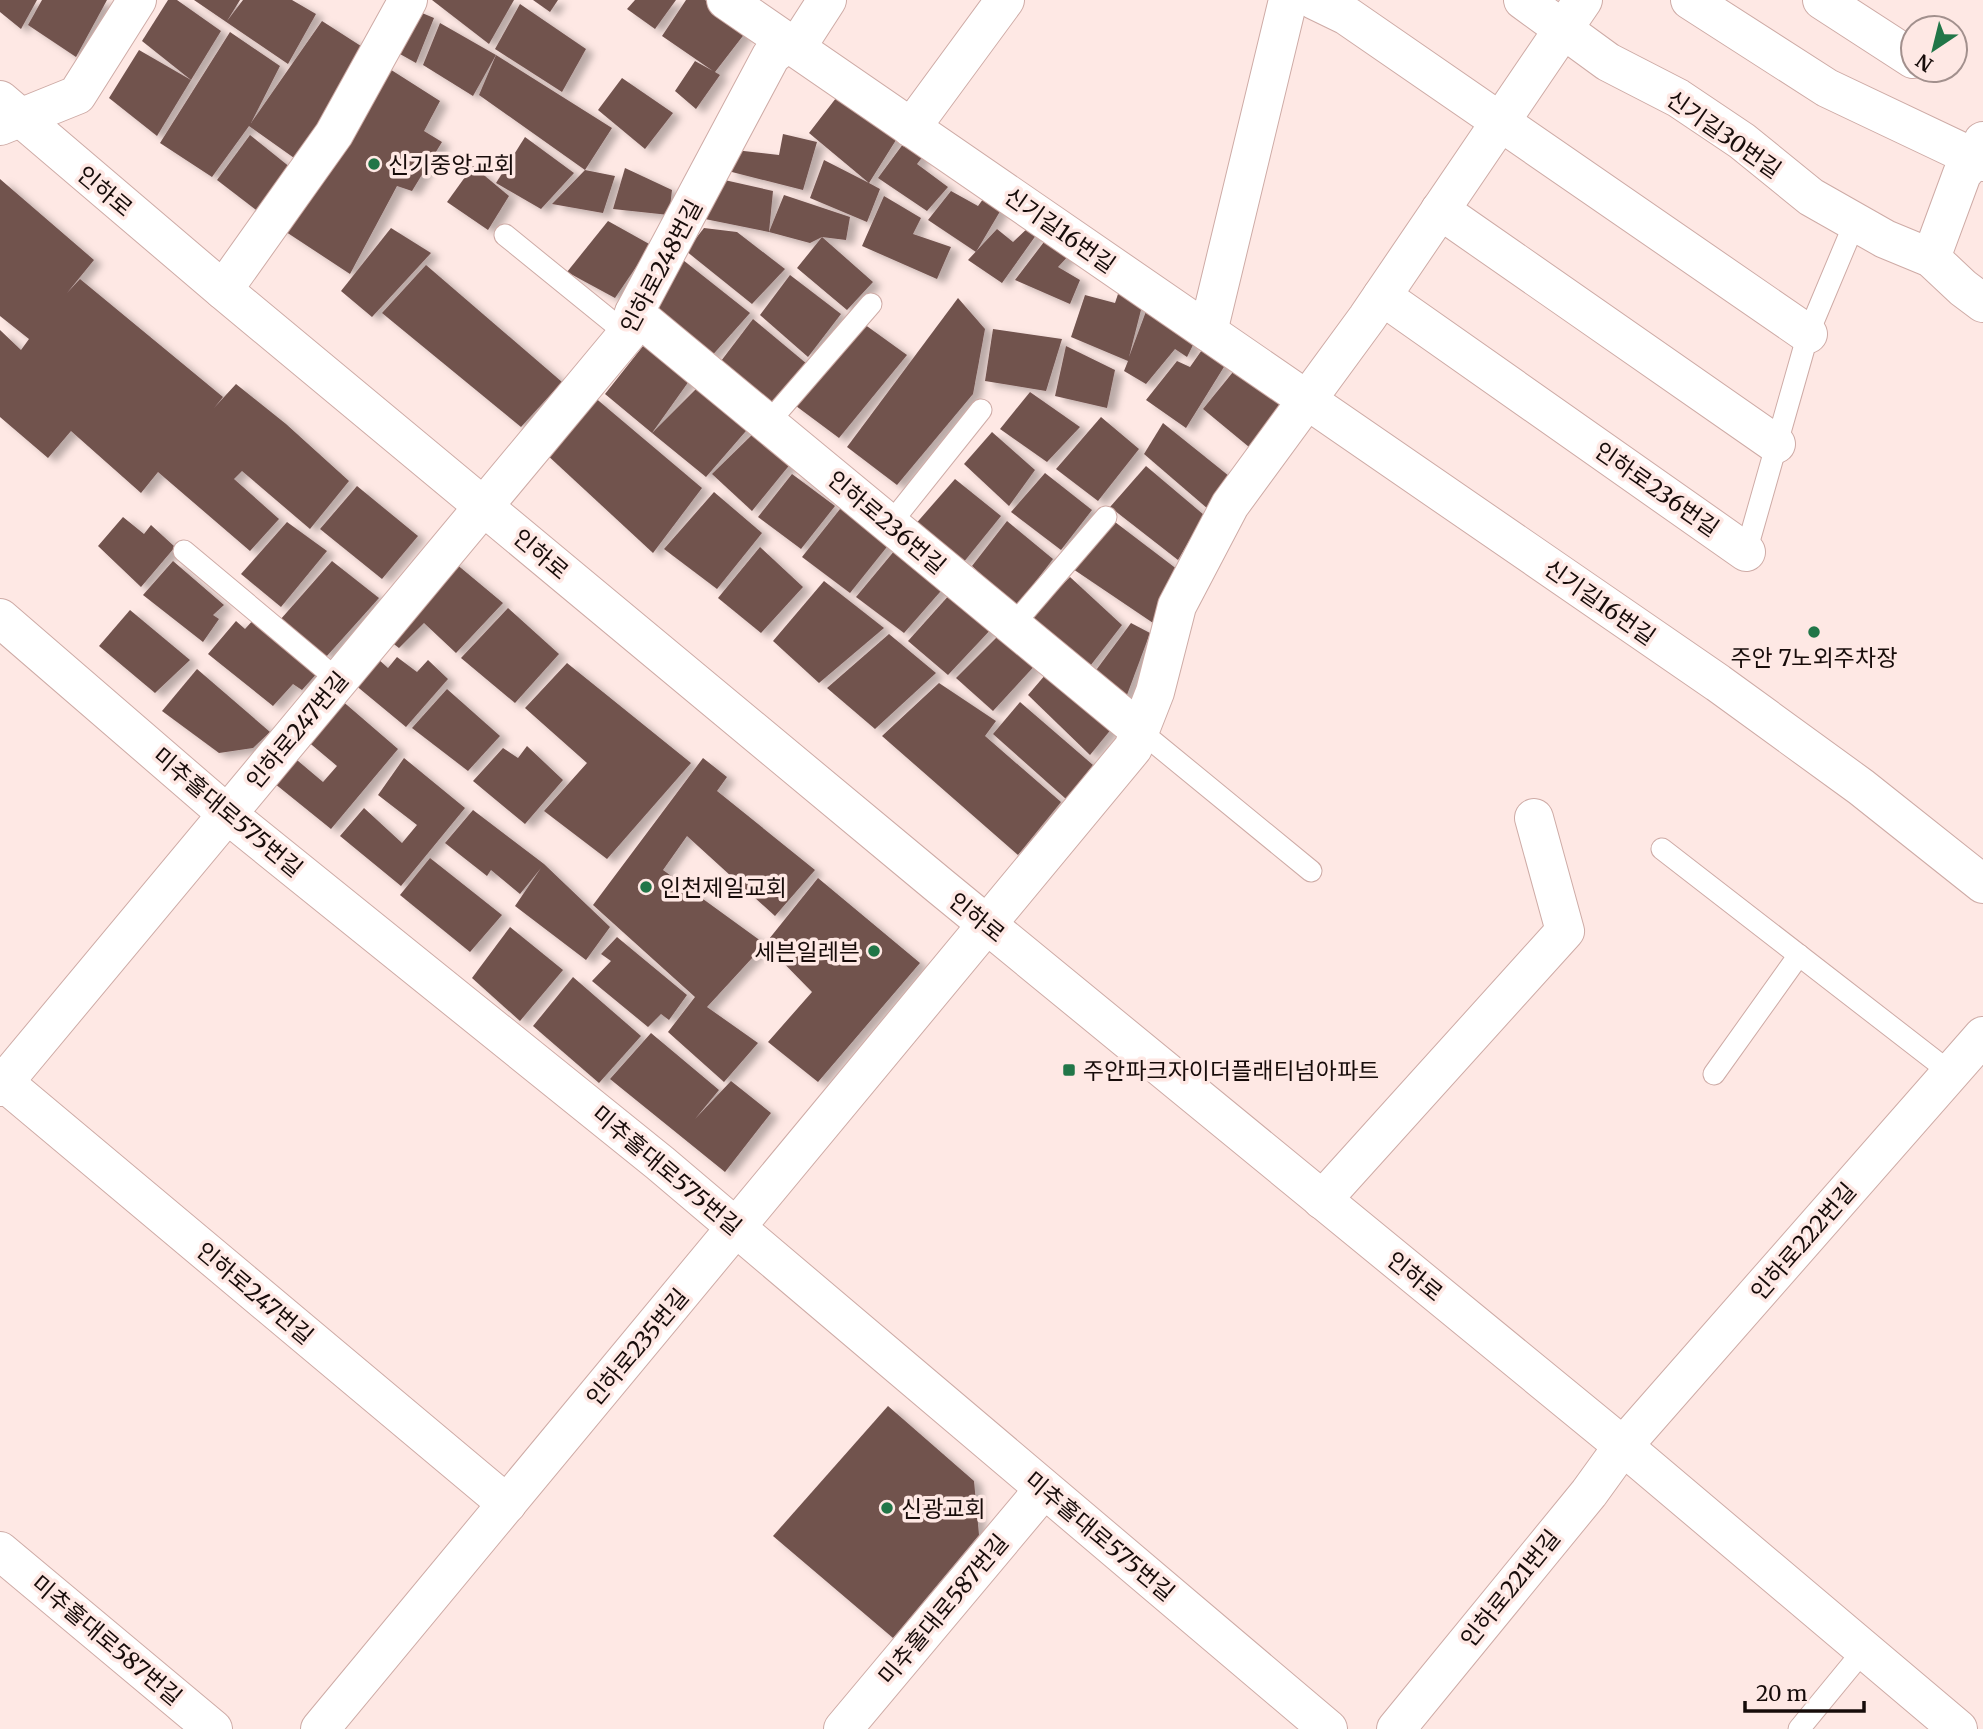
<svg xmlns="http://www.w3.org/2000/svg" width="1983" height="1729" font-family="Merriweather,'Noto Sans KR',serif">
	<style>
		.building { fill: #71524e; filter: url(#shadow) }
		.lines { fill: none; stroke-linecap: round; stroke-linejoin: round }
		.lane-casing { stroke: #ceaba6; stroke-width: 23 }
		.street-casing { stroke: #ceaba6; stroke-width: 40 }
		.secondary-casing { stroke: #ceaba6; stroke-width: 40 }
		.lane { stroke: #fff; stroke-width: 21 }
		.street { stroke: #fff; stroke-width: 38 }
		.secondary { stroke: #fff; stroke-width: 38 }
		.poi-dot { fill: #217648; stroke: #fee8e4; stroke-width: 2.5 }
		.labels { text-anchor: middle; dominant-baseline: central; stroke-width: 7; stroke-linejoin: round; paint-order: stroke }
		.street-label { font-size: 23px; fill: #170c0a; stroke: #fee8e4 }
		.poi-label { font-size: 23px; fill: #170c0a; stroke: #fee8e4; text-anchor: start }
	</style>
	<defs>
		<filter id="shadow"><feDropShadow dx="8" dy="4.5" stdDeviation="3.5" flood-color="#0004"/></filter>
	</defs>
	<rect width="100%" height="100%" fill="#fee8e4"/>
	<!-- building -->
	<g class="building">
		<polygon points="0,0 37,0 21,29 0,12"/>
		<polygon points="42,0 107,0 76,57 28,25"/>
		<polygon points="168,0 177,0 221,31 191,80 142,41"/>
		<polygon points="194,0 240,0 227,21 243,0 292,0 316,14 288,64"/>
		<polygon points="432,0 514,0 489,44"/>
		<polygon points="533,0 558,0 550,12"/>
		<polygon points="635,0 676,0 655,29 627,9"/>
		<polygon points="686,0 705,0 749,28 715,72 720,75 696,109 675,91 695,61 713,71 662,36"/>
		<polygon points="520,4 586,49 562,92 495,49"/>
		<polygon points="415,10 434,18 416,63 391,49"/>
		<polygon points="322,21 378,57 304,165 249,126 212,177 160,143 230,32 280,66 251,123"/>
		<polygon points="440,23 496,55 473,96 423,65"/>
		<polygon points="139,50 191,80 157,136 109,98"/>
		<polygon points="496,55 612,128 585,170 615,176 603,213 552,204 585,170 479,95"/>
		<polygon points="385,66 440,101 424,131 442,142 412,191 397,186 350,274 277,226"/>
		<polygon points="622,78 673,113 645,149 598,110"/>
		<polygon points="843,89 901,132 869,183 880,189 867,222 810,198 824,160 869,183 809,133"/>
		<polygon points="783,134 817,142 803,190 728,171 735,150 779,155"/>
		<polygon points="250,135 296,172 264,216 217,180"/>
		<polygon points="909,136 933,143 917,164 948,187 927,211 878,178"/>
		<polygon points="525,137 574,173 541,209 496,183"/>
		<polygon points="473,166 509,196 488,230 447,202"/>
		<polygon points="625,168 672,190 669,215 613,209"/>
		<polygon points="0,179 94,260 67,293 80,279 223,397 214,408 236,384 286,424 349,481 310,529 242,471 234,479 279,519 250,551 158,472 141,493 71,431 48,458 0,417 0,330 21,350 29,339 0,316"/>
		<polygon points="720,179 773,191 769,232 700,218"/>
		<polygon points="951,191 978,206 986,195 1002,208 976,252 928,220"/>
		<polygon points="784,195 850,217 846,240 822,237 873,282 847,310 797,268 822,237 810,243 769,232"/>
		<polygon points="884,196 921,218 913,234 951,247 937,279 862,246"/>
		<polygon points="608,221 651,245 615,298 567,272"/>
		<polygon points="1031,225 1039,231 1002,283 968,260 997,229 1013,242"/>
		<polygon points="391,228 431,253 372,317 341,291"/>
		<polygon points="704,228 737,232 785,269 752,304 686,251"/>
		<polygon points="1050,234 1072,252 1058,267 1080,280 1070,304 1015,280"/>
		<polygon points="683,260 750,313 709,359 647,308"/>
		<polygon points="426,265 562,382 521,427 382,313"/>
		<polygon points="790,275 841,314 808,357 760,315"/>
		<polygon points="1118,294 1143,302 1129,357 1148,306 1194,343 1187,357 1175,349 1146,384 1124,371 1128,361 1071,337 1085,295 1115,303"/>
		<polygon points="958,298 985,329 973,394 897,485 847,447"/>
		<polygon points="753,319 807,364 775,404 718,365"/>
		<polygon points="864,324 907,355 839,438 792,403"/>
		<polygon points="993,329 1062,339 1046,391 985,381"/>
		<polygon points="651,336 694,374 652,433 701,384 752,424 706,477 652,433 605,394"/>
		<polygon points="1066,346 1115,370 1107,408 1055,396"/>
		<polygon points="1204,347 1227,362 1186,428 1146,400 1177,361 1190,367"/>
		<polygon points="1237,367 1282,403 1249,447 1203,409"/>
		<polygon points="1030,392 1080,427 1047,462 1000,429"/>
		<polygon points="593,396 702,488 653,553 545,453"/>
		<polygon points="1101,417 1139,449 1098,501 1056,469"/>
		<polygon points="1163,423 1229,476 1208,509 1144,454"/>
		<polygon points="758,429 796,457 752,511 712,474"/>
		<polygon points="992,432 1035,470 1009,506 964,464"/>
		<polygon points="1146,466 1204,515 1178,560 1110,507"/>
		<polygon points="1045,473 1092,510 1061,550 1011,512"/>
		<polygon points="792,474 835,506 801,549 758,517"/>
		<polygon points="955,479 1001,516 963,563 913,527"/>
		<polygon points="357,486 418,536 382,579 320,529"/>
		<polygon points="714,492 762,533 717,589 664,549"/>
		<polygon points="844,504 890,543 850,593 802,557"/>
		<polygon points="123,517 144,534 151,525 175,547 141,587 98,546"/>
		<polygon points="1007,521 1053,559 1016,607 972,566"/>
		<polygon points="287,522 327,551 281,607 241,574"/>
		<polygon points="1115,522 1182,573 1159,627 1073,569"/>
		<polygon points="900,544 947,584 904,633 856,597"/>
		<polygon points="760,547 803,587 761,633 718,598"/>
		<polygon points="449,558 503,603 456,653 424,623 399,648 377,631"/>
		<polygon points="173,561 224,605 213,615 219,619 203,642 143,595"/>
		<polygon points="332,561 379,598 326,657 280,620"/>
		<polygon points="1070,577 1122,625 1087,670 1031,615"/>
		<polygon points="824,581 884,628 819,683 773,641"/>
		<polygon points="951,593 994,626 948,675 908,641"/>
		<polygon points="508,608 559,654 515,703 461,658"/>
		<polygon points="130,610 190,660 155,693 99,646"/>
		<polygon points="255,618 319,671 302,690 293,684 273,706 208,654 236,621 245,629"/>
		<polygon points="1131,623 1150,633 1124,703 1094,673"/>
		<polygon points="1003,631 1039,661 993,711 956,678"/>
		<polygon points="889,634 936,673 875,729 827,688"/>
		<polygon points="397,657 417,672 428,660 448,679 406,727 354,684 377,658 388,668"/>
		<polygon points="567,663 691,763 607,859 544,811 587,763 525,708"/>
		<polygon points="1052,667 1117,722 1090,755 1028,695"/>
		<polygon points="197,669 270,732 253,748 219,753 162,711"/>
		<polygon points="939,683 996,721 985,736 1061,802 1018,855 882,736"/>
		<polygon points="447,689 500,736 468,771 412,728"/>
		<polygon points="340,699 398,749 331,829 269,779 291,755 323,782 337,766 306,740"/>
		<polygon points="1020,702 1093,765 1066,799 993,734"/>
		<polygon points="527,746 563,780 525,824 473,781 503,748 518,758"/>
		<polygon points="404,758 465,808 401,886 340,836 364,808 402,843 417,825 378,795"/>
		<polygon points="703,758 727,777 717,791 815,870 775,916 687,836 663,870 765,944 707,1007 758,1043 724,1082 668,1032 695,997 593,905"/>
		<polygon points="473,810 544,864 610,927 586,960 515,906 541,868 520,894 491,870 487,876 445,843"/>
		<polygon points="430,858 502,915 470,952 400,895"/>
		<polygon points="818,878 920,963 818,1082 768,1042 812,992 765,944"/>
		<polygon points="510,927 563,970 520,1021 472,978"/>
		<polygon points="617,937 687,995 669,1020 661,1014 648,1027 592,981 611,961 601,954"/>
		<polygon points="573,977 641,1036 599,1083 533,1026"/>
		<polygon points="651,1033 719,1090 695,1119 731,1081 771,1113 725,1172 610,1079"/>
		<polygon points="888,1406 974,1481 979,1535 893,1638 773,1536"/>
	</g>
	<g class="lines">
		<defs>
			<g id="lane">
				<polyline points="505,235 627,334"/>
				<polyline points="768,423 871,304"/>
				<polyline points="890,524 981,410"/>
				<polyline points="184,551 338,680"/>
				<polyline points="1746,552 1808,334 1855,222"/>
				<polyline points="1013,625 1106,517"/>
				<polyline points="1139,730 1311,871"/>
				<polyline points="1662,849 1951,1073"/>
				<polyline points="1714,1074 1799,955"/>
				<polyline points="1799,1729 1864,1650"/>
			</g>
			<g id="street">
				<polyline points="726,0 1718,683 1861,787 1983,884"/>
				<polyline points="1314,0 1347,16 1808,334"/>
				<polyline points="1523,0 1608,62 1678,98 1742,141 1811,197 1885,239 1931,258 1963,288 1983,303"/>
				<polyline points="1690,0 1827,88 1983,162"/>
				<polyline points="1822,0 1913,59"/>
				<polyline points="796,48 827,0"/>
				<polyline points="0,126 77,95 137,0"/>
				<polyline points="911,128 1005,0"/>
				<polyline points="1440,210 1776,444"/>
				<polyline points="1931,258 1962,174 1976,157 1983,141"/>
				<polyline points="223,290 334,134 408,0"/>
				<polyline points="1382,296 1746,552"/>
				<polyline points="634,313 1139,730"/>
				<polyline points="1208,332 1288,0"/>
				<polyline points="0,618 227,814 660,1163 1328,1729"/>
				<polyline points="0,1079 507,1504"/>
				<polyline points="0,1087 627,334 634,313 771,56 787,43"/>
				<polyline points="1322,1200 1565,931 1534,818"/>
				<polyline points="0,1551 213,1729"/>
				<polyline points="320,1729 1133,748 1155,692 1177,606 1230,505 1367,318 1583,0"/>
				<polyline points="843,1729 1044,1489"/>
				<polyline points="1396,1729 1589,1493 1623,1446 1983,1036"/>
			</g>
			<polyline id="secondary" points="0,100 223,290 940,886 1623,1446 1958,1729"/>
		</defs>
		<!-- lane casing -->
		<use href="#lane" class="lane-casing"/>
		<!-- street casing -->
		<use href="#street" class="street-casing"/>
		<!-- secondary casing -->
		<use href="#secondary" class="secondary-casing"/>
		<!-- lane -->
		<use href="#lane" class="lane"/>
		<!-- street -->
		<use href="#street" class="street"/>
		<!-- secondary -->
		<use href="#secondary" class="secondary"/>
	</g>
	<!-- markers -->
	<g class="poi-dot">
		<circle cx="374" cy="164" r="7"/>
		<circle cx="1814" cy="632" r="7"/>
		<circle cx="646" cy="887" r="7"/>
		<circle cx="874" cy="951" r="7"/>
		<rect x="1062" y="1063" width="14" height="14" rx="3.5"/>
		<circle cx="887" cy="1508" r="7"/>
	</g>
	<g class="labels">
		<!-- street labels -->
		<g class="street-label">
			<text transform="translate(1724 134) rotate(35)">신기길30번길</text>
			<text transform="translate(105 191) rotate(40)">인하로</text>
			<text transform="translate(1060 230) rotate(35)">신기길16번길</text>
			<text transform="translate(661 266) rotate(-62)">인하로248번길</text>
			<text transform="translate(1657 489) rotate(35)">인하로236번길</text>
			<text transform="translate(887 522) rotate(40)">인하로236번길</text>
			<text transform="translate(541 554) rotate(40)">인하로</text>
			<text transform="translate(1600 602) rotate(35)">신기길16번길</text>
			<text transform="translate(297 730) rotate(-50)">인하로247번길</text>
			<text transform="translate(228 812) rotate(40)">미추홀대로575번길</text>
			<text transform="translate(977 917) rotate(39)">인하로</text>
			<text transform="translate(667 1170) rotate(40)">미추홀대로575번길</text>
			<text transform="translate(1803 1241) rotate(-49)">인하로222번길</text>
			<text transform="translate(1415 1276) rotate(39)">인하로</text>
			<text transform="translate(255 1293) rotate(40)">인하로247번길</text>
			<text transform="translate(637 1347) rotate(-50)">인하로235번길</text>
			<text transform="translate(1100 1536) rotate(40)">미추홀대로575번길</text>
			<text transform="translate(1510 1588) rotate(-51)">인하로221번길</text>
			<text transform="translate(943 1609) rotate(-50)">미추홀대로587번길</text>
			<text transform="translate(107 1640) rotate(40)">미추홀대로587번길</text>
		</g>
		<!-- poi labels -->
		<g class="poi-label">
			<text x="388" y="164">신기중앙교회</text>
			<text x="1814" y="657" text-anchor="middle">주안 7노외주차장</text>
			<text x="660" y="887">인천제일교회</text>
			<text x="860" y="951" text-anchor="end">세븐일레븐</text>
			<text x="1083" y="1070">주안파크자이더플래티넘아파트</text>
			<text x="901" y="1508">신광교회</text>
		</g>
	</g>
	<!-- north arrow -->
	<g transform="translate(1934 49) rotate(215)"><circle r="33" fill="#fee8e4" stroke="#a2908d" stroke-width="2"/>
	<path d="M0-5L12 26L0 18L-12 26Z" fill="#217648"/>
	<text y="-10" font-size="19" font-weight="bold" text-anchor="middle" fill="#170c0a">N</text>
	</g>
	<!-- scale -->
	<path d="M1745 1701v10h119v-10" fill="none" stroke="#170c0a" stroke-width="3.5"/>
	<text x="1756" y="1701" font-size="21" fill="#170c0a" stroke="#fee8e4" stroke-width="5" paint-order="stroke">20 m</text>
</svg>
